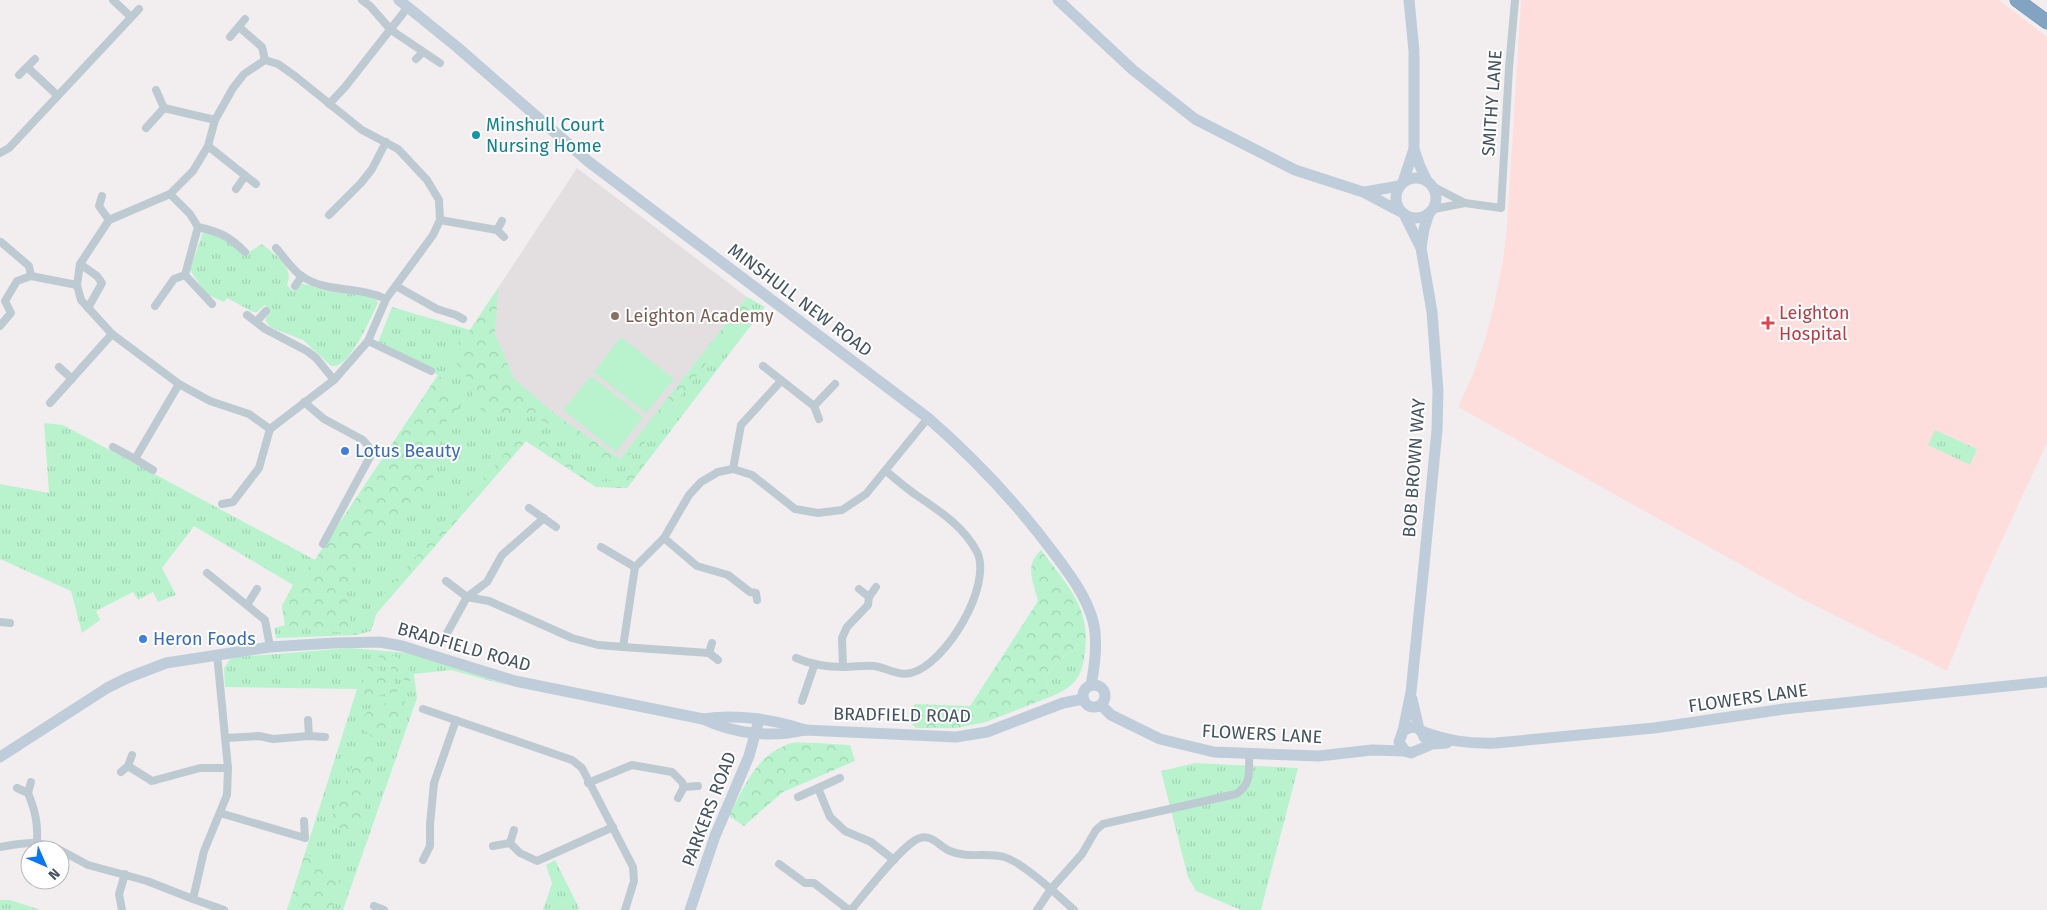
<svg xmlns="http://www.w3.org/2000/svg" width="2047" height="910" font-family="'Fira Sans',sans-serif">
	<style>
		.education { fill: #e3dfe1 }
		.medical { fill: #fddedd }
		.grass { fill: url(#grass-tufts) }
		.forest { fill: url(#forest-crowns) }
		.pitch { fill: #b9f3cd }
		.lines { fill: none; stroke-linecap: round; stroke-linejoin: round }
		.highway-casing { stroke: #6d8fae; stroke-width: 15 }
		.street { stroke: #becad2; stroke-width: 8 }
		.secondary { stroke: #bfcdda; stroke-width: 11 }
		.highway { stroke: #82a4c2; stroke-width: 14 }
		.culture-dot { fill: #0f9aa8; stroke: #fff; stroke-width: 2 }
		.education-dot { fill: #8d6e63; stroke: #fff; stroke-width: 2 }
		.health-dot { fill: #e0444e; stroke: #fff; stroke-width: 2 }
		.shop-dot { fill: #3f7fe0; stroke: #fff; stroke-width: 2 }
		.labels { text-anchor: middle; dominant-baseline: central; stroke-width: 4; stroke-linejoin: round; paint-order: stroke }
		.street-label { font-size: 18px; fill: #45535e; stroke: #fff }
		.culture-label { font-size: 18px; fill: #0d838f; stroke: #fff; text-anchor: start }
		.health-label { font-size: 18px; fill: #be3a42; stroke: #fff; text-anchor: start }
		.education-label { font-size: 18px; fill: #785e54; stroke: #fff; text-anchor: start }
		.shop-label { font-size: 18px; fill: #366cbe; stroke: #fff; text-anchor: start }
	</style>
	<defs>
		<pattern id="grass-tufts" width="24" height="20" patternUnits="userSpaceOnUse" patternTransform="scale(1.25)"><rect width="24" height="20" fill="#b9f3cd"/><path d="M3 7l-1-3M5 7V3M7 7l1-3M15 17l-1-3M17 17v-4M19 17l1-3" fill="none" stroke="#a0d2b2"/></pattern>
		<pattern id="forest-crowns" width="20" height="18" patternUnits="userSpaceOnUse" patternTransform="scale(1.25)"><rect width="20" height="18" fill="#b9f3cd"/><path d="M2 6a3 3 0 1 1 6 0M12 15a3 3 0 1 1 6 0" fill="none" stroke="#a0d2b2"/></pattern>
	</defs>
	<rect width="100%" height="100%" fill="#f2eeef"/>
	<!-- education -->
	<polygon class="education" points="577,168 747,297 620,459 556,415 514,379 495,334 498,288"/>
	<!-- medical -->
	<polygon class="medical" points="1521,0 1999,0 2047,37 2047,443 1984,579 1947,671 1802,599 1458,407 1473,374 1485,340 1494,305 1503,261 1507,227"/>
	<!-- grass -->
	<g class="grass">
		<path d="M203,232C222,236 232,242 243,256L262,244C275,255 295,267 287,285L293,291L302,284C311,284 319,290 329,291C344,294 361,293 376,299L378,303C371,317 349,371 331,366L303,340L270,327L265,320L270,311L265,305L257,312H253L227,298L224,302L206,294L190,270Z"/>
		<polygon points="498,288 495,334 514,379 556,415 620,459 747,297 765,307 627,488 596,487 526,441 376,614 371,631 357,635 276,638 274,628 285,625 282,606 293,585 194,526 162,568 176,595 158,602 153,592 138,600 133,592 96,611 100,620 82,633 71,591 0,559 0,484 49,493 44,423 63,425 315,560 438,375 378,342 392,307 470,330"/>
		<polygon points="1935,430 1977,449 1970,465 1928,445"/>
		<path d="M1086,639C1084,670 1081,685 1050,697L1045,677L1056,663Z"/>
		<polygon points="350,648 408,653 455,666 509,686 451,670 414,674 417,698 343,910 287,910 357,689 225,687 224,668 230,659 238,657"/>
		<polygon points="1195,763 1298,768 1261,910 1241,910 1196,891 1188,877 1161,771"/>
		<polygon points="555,860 579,908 578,910 543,910 552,883 546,865"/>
		<polygon points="0,900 10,900 41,910 0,910"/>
	</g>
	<!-- forest -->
	<g class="forest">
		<polygon points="498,288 495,334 514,379 556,415 620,459 747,297 754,302 642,446 612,466 558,429 530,414 516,420 482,411 473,396 465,374 448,353 470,330"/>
		<path d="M438,375C450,384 456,394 458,409L454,416L443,424L439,456L432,483L427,493L411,505L403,520L369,534L352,570L347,592L348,615L357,635L285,625L282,606L294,585L315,560Z"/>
		<polygon points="526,435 538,437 594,480 606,482 628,475 652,454 627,488 596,487 526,441 376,614 371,631 376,603 515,442"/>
		<path d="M1041,550C1062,579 1086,601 1086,639L1056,663L1045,677L1050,697L986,722L957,728H916L910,722L909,713L915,704L970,706L1038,601C1033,580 1024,566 1041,550Z"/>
		<path d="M376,653C395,653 409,661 412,680L406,682C399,674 379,660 376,653Z"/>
		<path d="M372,664L393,680L400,691L380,695L364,706L362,705C360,694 363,676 369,665Z"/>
		<path d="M404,700C412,721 391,735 372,737L362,728C360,706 386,702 404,700Z"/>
		<path d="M816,743L850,745L855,761L783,792L744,826L729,816C743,789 755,757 786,745C794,741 807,743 816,743Z"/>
		<path d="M364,751H373L379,759C375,766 371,773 368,780C363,794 368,824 350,829C347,830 341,829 338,827C334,823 333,818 333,813L356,757Z"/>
		<polygon points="305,854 323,861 343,887 333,906 326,910 287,910"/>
	</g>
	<!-- pitch -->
	<g class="pitch">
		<polygon points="621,337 674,379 646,413 594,372"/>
		<polygon points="591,376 643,417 616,452 563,410"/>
	</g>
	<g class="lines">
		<defs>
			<polyline id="highway" points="2017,0 2047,22"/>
		</defs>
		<!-- highway casing -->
		<use href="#highway" class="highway-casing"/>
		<!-- street -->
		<g class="street">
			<polyline points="113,0 131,17"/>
			<polyline points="362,0 370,6 391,30 440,63"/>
			<polyline points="239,27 262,47 265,60"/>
			<polyline points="230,37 245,19"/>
			<polyline points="416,59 423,52"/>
			<polygon points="265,60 278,64 295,76 362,130 398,149 427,180 439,200 440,220 433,235 386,299 368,341 334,380 270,429 249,414 210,401 179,384 112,334 81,300 77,285 80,264 109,220 170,194 193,171 208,146 215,120 233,88 244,74"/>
			<polyline points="27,67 57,95"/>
			<polyline points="19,75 35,59"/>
			<polyline points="156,90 164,108"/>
			<polyline points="329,104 345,87 408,7"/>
			<polyline points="146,128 164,108 215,120"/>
			<polyline points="208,146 256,184"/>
			<polyline points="0,153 9,148 139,9"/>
			<polyline points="1432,186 1465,203 1501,208 1509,68 1515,0"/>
			<polyline points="236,189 245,176"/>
			<path d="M170,194L190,214L198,227C220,232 229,236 245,252"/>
			<polyline points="102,196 99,206 109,220"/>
			<polyline points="1434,209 1465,203"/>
			<polyline points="329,215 361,183 372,169 386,142"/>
			<polyline points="440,220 497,230 504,237"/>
			<polyline points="198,227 185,275 212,304"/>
			<polyline points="497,230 502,221"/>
			<polyline points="1,242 29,266 31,276"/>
			<path d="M276,248C285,258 292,270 303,277C328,293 359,286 386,299"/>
			<polyline points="80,264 97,276 102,283 88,308"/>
			<polyline points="295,286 302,276"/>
			<polyline points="396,286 437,309 456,315 463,319"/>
			<polyline points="155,306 174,279 185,275"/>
			<polyline points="247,315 265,329 307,351 316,358 334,380"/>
			<polyline points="256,322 266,311"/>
			<polyline points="0,326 11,313 5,301 17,281 31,276 77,285"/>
			<polyline points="368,341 431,371"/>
			<polyline points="763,366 814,406 835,384"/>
			<polyline points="59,367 72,379"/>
			<polyline points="304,402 324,419 363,440 369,447 371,455 323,544"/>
			<polyline points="50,403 112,334"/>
			<polyline points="814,406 819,419"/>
			<polyline points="113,447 135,459"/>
			<polyline points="733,469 741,425 781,381"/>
			<polyline points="153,470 135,459 179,384"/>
			<polyline points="222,504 233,502 259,468 270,429"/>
			<polyline points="529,508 556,527"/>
			<polyline points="664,538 697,566 728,575 750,592 756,593 757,600"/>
			<polyline points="601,547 635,567"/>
			<polyline points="207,573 265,620 270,647"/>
			<polyline points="446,581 467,597 489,601 572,638 598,645 623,647 635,567 664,538 689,495 701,482 718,472 733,469 752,475 795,509 818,513 842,510 866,494 928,418"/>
			<polyline points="859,589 869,597"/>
			<polyline points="247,605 257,589"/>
			<polyline points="0,622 10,623"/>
			<polyline points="446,635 467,597 487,582 502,555 544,518"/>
			<polyline points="623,647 709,653 718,660"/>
			<polyline points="709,653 712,643"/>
			<path d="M796,658C812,665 826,667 844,667C854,667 865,665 874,666C887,668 898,676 911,673C946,664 993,585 977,552C964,527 941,512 919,497C908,490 897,480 886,471"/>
			<polyline points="843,667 842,638 847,627 868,605 869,597 876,587"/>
			<polyline points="802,701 814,666"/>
			<polyline points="423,709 572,760 582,768 633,867 634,881 625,910"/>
			<polyline points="308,720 309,736"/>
			<polyline points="226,738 259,736 273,739 309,736 325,737"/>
			<polyline points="128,766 152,781 200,768 228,768"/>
			<polyline points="121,772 128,766 132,755"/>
			<polyline points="588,783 632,765 672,772 682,782 684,787"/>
			<path d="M17,788L28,793C35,810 38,823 37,842"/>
			<polyline points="818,788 830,817 845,831 871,842 894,860"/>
			<polyline points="28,793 31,782"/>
			<polyline points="798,797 840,778"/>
			<polyline points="678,798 684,787 698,786"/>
			<polyline points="220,813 305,838 304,821"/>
			<polyline points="510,843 520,853 537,861 613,827"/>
			<polyline points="493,846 510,843 514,830"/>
			<path d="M0,847C24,843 36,839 59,850"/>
			<polyline points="60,850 88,865 147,881 193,899 204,851 227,795 228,768 217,654"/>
			<polyline points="423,860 430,846 430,824 434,783 456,720"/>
			<polyline points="779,864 805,883 814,883 849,910"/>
			<polyline points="193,899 224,910"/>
			<polyline points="374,906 384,910"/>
			<polyline points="122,910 119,894 125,874"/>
			<path d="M851,910C864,895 904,842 920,838C932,834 940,847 950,851C968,859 987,852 1004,857C1023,862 1059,896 1074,910"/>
			<path d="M1037,910L1051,889L1082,854L1096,830L1103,824L1236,794C1252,784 1249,771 1249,753"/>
		</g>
		<!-- secondary -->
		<g class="secondary">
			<path d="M399,0L457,47L589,162L928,418C975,459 1015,501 1053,552C1068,572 1086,595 1093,621C1098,641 1095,665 1091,685"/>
			<polyline points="1058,0 1133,70 1195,119 1295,170 1363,192 1399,211"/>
			<polyline points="1409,0 1414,51 1414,149 1419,164 1427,181"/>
			<circle cx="1416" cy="198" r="20"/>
			<polyline points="1403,182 1414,149"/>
			<polyline points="1365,192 1399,186"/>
			<polyline points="1421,248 1424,229 1429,213"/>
			<circle cx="1094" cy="696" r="11"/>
			<polyline points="1412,699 1419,729"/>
			<polyline points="1101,705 1111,715 1160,739 1214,752 1319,756 1372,750 1405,751 1411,753 1432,744 1447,743"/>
			<path d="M703,719C736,714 774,719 805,730"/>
			<polyline points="1403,731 1411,692 1424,565 1437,430 1438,391 1432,312 1421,248 1405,216"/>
			<path d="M1421,731C1447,741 1469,744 1496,743L1654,728L1784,709L2047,682"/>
			<path d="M1405,751L1399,742L1403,731C1412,725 1421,726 1424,737"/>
			<path d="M0,757L107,688L127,678L166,663L270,647L334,643L380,642L402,646L515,681L703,719C735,734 771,738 805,730L956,737L987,732L1063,703L1083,699"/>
			<polyline points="690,910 715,836 749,756 759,720"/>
		</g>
		<!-- highway -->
		<use href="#highway" class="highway"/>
	</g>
	<!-- markers -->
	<circle class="culture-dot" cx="476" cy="135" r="5"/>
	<circle class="education-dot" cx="615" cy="316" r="5"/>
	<path class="health-dot" d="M1765.5 315.5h5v5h5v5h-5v5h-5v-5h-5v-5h5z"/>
	<g class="shop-dot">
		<circle cx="345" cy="451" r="5"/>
		<circle cx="143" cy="639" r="5"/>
	</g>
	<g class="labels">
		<!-- street labels -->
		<g class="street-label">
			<text transform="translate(1492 103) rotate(-86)">SMITHY LANE</text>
			<text transform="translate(800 300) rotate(37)">MINSHULL NEW ROAD</text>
			<text transform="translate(1414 468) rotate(-86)">BOB BROWN WAY</text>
			<text transform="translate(464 647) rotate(16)">BRADFIELD ROAD</text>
			<text transform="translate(1748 698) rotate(-8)">FLOWERS LANE</text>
			<text transform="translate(902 715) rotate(1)">BRADFIELD ROAD</text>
			<text transform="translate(1262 734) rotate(3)">FLOWERS LANE</text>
			<text transform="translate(709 809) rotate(-69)">PARKERS ROAD</text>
		</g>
		<!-- culture labels -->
		<g class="culture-label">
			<text x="486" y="125">Minshull Court<tspan x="486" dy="21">Nursing Home</tspan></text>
		</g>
		<!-- health labels -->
		<g class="health-label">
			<text x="1779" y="313">Leighton<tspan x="1779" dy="21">Hospital</tspan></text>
		</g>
		<!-- education labels -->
		<g class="education-label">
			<text x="625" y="316">Leighton Academy</text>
		</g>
		<!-- shop labels -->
		<g class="shop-label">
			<text x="355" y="451">Lotus Beauty</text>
			<text x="153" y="639">Heron Foods</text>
		</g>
	</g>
	<!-- north arrow -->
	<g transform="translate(45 865) rotate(135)"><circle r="24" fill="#ffffff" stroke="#b5babf"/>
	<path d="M0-4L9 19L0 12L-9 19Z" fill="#0878f2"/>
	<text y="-8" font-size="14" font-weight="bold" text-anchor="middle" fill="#45535e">N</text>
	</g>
</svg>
